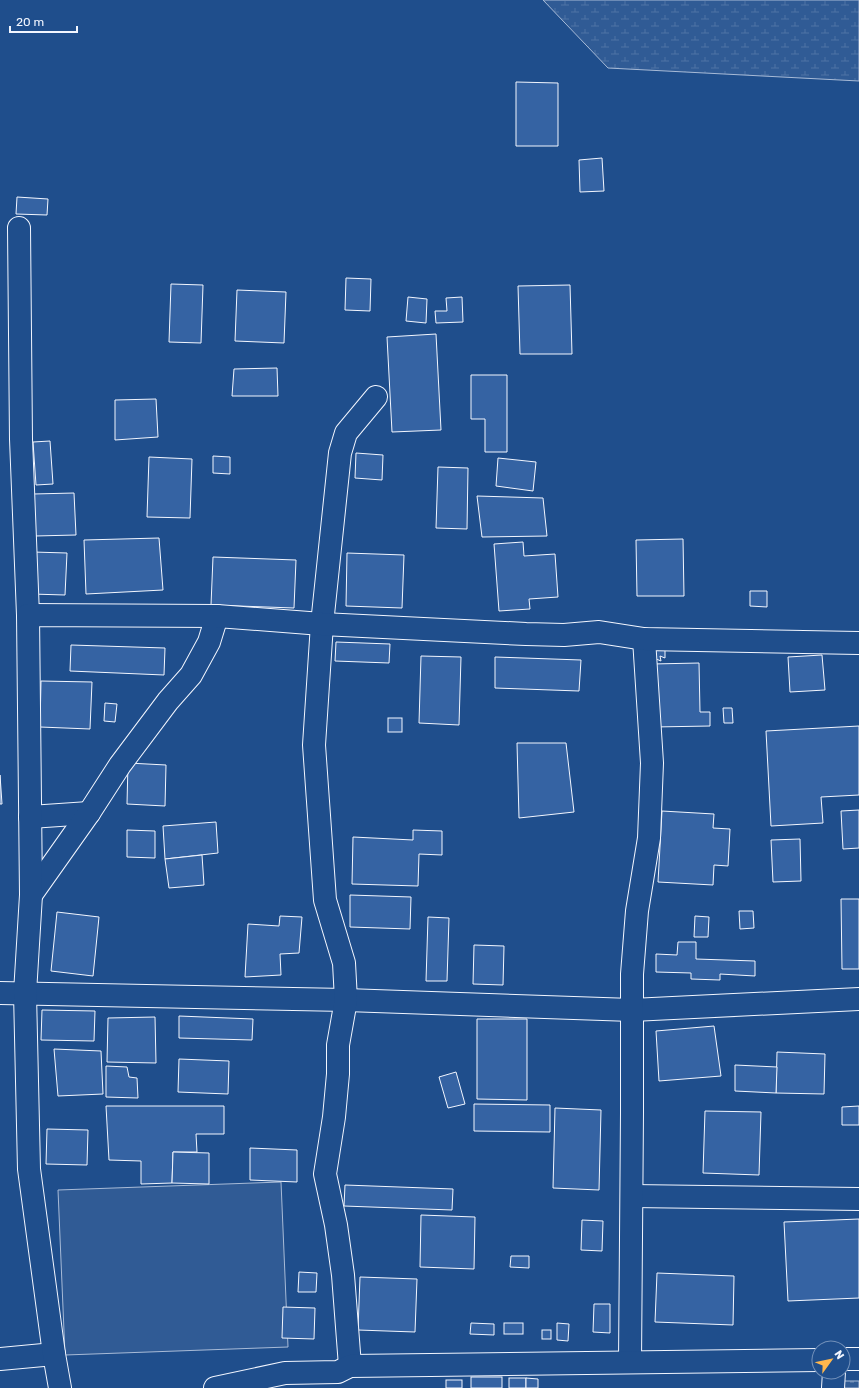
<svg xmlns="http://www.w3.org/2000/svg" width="859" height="1388" font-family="Rubik,sans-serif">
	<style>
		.built { fill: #305b95; stroke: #a8bbd7 }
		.wetland { fill: url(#wetland-marsh); stroke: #a8bbd7 }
		.cemetery { fill: url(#cemetery-stones); stroke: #a8bbd7 }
		.building { fill: #3563a3; stroke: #f2f6ff }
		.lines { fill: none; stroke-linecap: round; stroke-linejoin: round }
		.minor-casing { stroke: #f2f6ff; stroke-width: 24 }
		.minor { stroke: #1f4e8c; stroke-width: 22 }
	</style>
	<defs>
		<pattern id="wetland-marsh" width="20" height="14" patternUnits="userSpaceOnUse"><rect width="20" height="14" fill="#305b95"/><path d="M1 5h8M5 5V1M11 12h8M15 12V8" fill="none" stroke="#4e73a5"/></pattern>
		<pattern id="cemetery-stones" width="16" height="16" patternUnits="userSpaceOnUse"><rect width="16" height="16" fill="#305b95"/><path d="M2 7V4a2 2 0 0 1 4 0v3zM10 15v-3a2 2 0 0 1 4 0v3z" fill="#4e73a5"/></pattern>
	</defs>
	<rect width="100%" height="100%" fill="#1f4e8c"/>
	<!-- built -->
	<polygon class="built" points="281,1182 288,1347 65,1355 58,1190"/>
	<!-- wetland -->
	<polygon class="wetland" points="543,0 859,0 859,81 608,68"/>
	<!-- cemetery -->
	<rect class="cemetery" x="844" y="1381" width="15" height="7"/>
	<!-- building -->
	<g class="building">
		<polygon points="516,82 558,83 558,146 516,146"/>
		<polygon points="602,158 604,191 580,192 579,160"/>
		<polygon points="17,197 48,199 47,215 16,214"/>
		<polygon points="346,278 371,279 370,311 345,310"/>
		<polygon points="171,284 203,285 201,343 169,342"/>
		<polygon points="570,285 572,354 520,354 518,286"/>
		<polygon points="237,290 286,292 284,343 235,341"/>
		<polygon points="408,297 427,299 426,323 406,321"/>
		<polygon points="462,297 463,322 436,323 435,311 447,311 446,298"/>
		<polygon points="436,334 441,430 392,432 387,337"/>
		<polygon points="277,368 278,396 232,396 234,369"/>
		<polygon points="471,375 507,375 507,452 485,452 485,419 471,419"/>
		<polygon points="156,399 158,437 115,440 115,400"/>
		<polygon points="50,441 53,484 36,485 33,442"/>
		<polygon points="356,453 383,455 382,480 355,478"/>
		<polygon points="213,456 230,457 230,474 213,473"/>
		<polygon points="149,457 192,459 190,518 147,517"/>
		<polygon points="498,458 536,462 533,491 496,486"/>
		<polygon points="438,467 468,468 467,529 436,528"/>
		<polygon points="74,493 76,535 35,536 33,494"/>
		<polygon points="477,496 543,498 547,536 482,537"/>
		<polygon points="159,538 163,590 86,594 84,540"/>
		<polygon points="683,539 684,596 637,596 636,540"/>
		<polygon points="523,542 524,556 555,554 558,597 529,599 530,609 499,611 494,544"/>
		<polygon points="33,552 67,553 65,595 31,594"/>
		<polygon points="347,553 404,555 402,608 346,606"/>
		<polygon points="213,557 296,560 294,608 211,605"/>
		<polygon points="750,591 767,591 767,607 750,606"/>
		<polygon points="336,642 390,644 389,663 335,661"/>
		<polygon points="665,642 665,658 660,656 661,661 656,659 656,653 650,653"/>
		<polygon points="71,645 165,648 164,675 70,671"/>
		<polygon points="822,655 825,690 790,692 788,657"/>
		<polygon points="421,656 461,657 459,725 419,723"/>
		<polygon points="495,657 581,660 579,691 495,688"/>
		<polygon points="699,663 700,712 710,712 710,726 654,727 652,664"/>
		<polygon points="41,681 92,682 90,729 40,727"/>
		<polygon points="105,703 117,704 115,722 104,721"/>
		<polygon points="723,708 732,708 733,723 724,723"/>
		<rect x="388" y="718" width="14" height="14"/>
		<polygon points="859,726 859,795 821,797 823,823 771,826 766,731"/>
		<polygon points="517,743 566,743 574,812 519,818"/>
		<polygon points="128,763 166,765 165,806 127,804"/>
		<polygon points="0,775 2,804 0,804"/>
		<polygon points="859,810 859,848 843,849 841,811"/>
		<polygon points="662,811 714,814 713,828 730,829 728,866 714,865 713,885 658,882"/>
		<polygon points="216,822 218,853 165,859 163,826"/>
		<polygon points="127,830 155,831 155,858 127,857"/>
		<polygon points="413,830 442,831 442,855 419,854 418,886 352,884 353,837 413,840"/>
		<polygon points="800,839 801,881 773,882 771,840"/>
		<polygon points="202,855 204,885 169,888 165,859"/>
		<polygon points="350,895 411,897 410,929 350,927"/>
		<polygon points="841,899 859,899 859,969 842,969"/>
		<polygon points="739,911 753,911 754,928 740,929"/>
		<polygon points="57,912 99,917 93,976 51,971"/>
		<polygon points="280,916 302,917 299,953 280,954 281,975 245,977 248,924 279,926"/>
		<polygon points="695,916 709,917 708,937 694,937"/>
		<polygon points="428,917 449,918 447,981 426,981"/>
		<polygon points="678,942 696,942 696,959 755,961 755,976 720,974 720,980 691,979 691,973 656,972 656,954 677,955"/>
		<polygon points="474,945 504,946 503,985 473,984"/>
		<polygon points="42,1010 95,1011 94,1041 41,1040"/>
		<polygon points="179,1016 253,1019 252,1040 179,1038"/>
		<polygon points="155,1017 156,1063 107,1062 108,1018"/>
		<polygon points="477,1019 527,1019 527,1100 477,1099"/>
		<polygon points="714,1026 721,1076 659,1081 656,1031"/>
		<polygon points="54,1049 101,1051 103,1094 58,1096"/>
		<polygon points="777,1052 825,1054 824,1094 776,1093"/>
		<polygon points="179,1059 229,1061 228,1094 178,1092"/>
		<polygon points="735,1065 777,1067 776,1093 735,1091"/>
		<polygon points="106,1066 127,1067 129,1077 137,1078 138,1098 106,1097"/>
		<polygon points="456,1072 465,1104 448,1108 439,1077"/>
		<polygon points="474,1104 550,1105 550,1132 474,1131"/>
		<polygon points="106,1106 224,1106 224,1134 196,1134 197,1152 173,1152 172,1183 141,1184 141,1161 109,1160"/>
		<polygon points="859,1106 859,1125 842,1125 842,1107"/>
		<polygon points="555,1108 601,1110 599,1190 553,1188"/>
		<polygon points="705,1111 761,1112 759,1175 703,1173"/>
		<polygon points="47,1129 88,1130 87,1165 46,1164"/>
		<polygon points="250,1148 297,1150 297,1182 250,1180"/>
		<polygon points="173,1152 209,1153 209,1184 172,1183"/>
		<polygon points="345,1185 453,1189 452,1210 344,1206"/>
		<polygon points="421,1215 475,1217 474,1269 420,1267"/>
		<polygon points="859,1219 859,1298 788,1301 784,1222"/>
		<polygon points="582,1220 603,1221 602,1251 581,1250"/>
		<polygon points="511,1256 529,1256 529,1268 510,1267"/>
		<polygon points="299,1272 317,1273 316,1292 298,1292"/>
		<polygon points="657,1273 734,1276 733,1325 655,1322"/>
		<polygon points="360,1277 417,1279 415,1332 358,1330"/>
		<polygon points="594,1304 610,1304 610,1333 593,1332"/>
		<polygon points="283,1307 315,1308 314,1339 282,1338"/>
		<polygon points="471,1323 494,1324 494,1335 470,1334"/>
		<rect x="504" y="1323" width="19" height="11"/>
		<polygon points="557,1323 569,1324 568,1341 557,1340"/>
		<rect x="542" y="1330" width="9" height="9"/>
		<rect x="471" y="1377" width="31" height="11"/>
		<rect x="509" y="1378" width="17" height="10"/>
		<polygon points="526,1378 538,1379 538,1388 526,1388"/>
		<rect x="446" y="1380" width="16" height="8"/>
	</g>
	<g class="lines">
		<defs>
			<g id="minor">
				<polyline points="19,228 21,439 28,615"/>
				<polyline points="30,817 89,813"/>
				<polyline points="31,895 89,813 120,765 168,701 191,675 209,642 217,616"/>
				<polyline points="0,993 346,1000 632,1010 859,999"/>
				<polyline points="632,1196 859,1199"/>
				<polyline points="0,1359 54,1354"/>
				<polyline points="843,1359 859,1359"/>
				<polyline points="630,1362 632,1113 632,974 637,911 649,838 652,763 644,639"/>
				<polyline points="350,1366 343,1275 336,1225 325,1174 334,1117 338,1074 338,1045 346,1000 344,963 325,900 314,745 322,624 340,453 346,433 376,397"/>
				<polyline points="60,1388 54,1354 29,1169 25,993 31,895 28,615 217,616 322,624 526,634 564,635 599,632 644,639 859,643"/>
				<polyline points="215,1388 285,1373 338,1372 350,1366 819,1360"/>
				<polyline points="833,1388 834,1372"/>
			</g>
		</defs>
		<!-- minor casing -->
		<use href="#minor" class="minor-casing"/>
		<!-- minor -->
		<use href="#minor" class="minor"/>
	</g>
	<!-- north arrow -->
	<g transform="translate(831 1360) rotate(57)"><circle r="19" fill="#1f4e8c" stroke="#7391ba"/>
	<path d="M0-3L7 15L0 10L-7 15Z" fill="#ffb74d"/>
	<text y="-6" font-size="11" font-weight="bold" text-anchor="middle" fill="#f2f6ff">N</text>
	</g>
	<!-- scale -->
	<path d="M10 26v6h67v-6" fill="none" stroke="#f2f6ff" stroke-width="2"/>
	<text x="16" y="26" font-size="12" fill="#f2f6ff" stroke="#1f4e8c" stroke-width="3" paint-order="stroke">20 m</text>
</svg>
